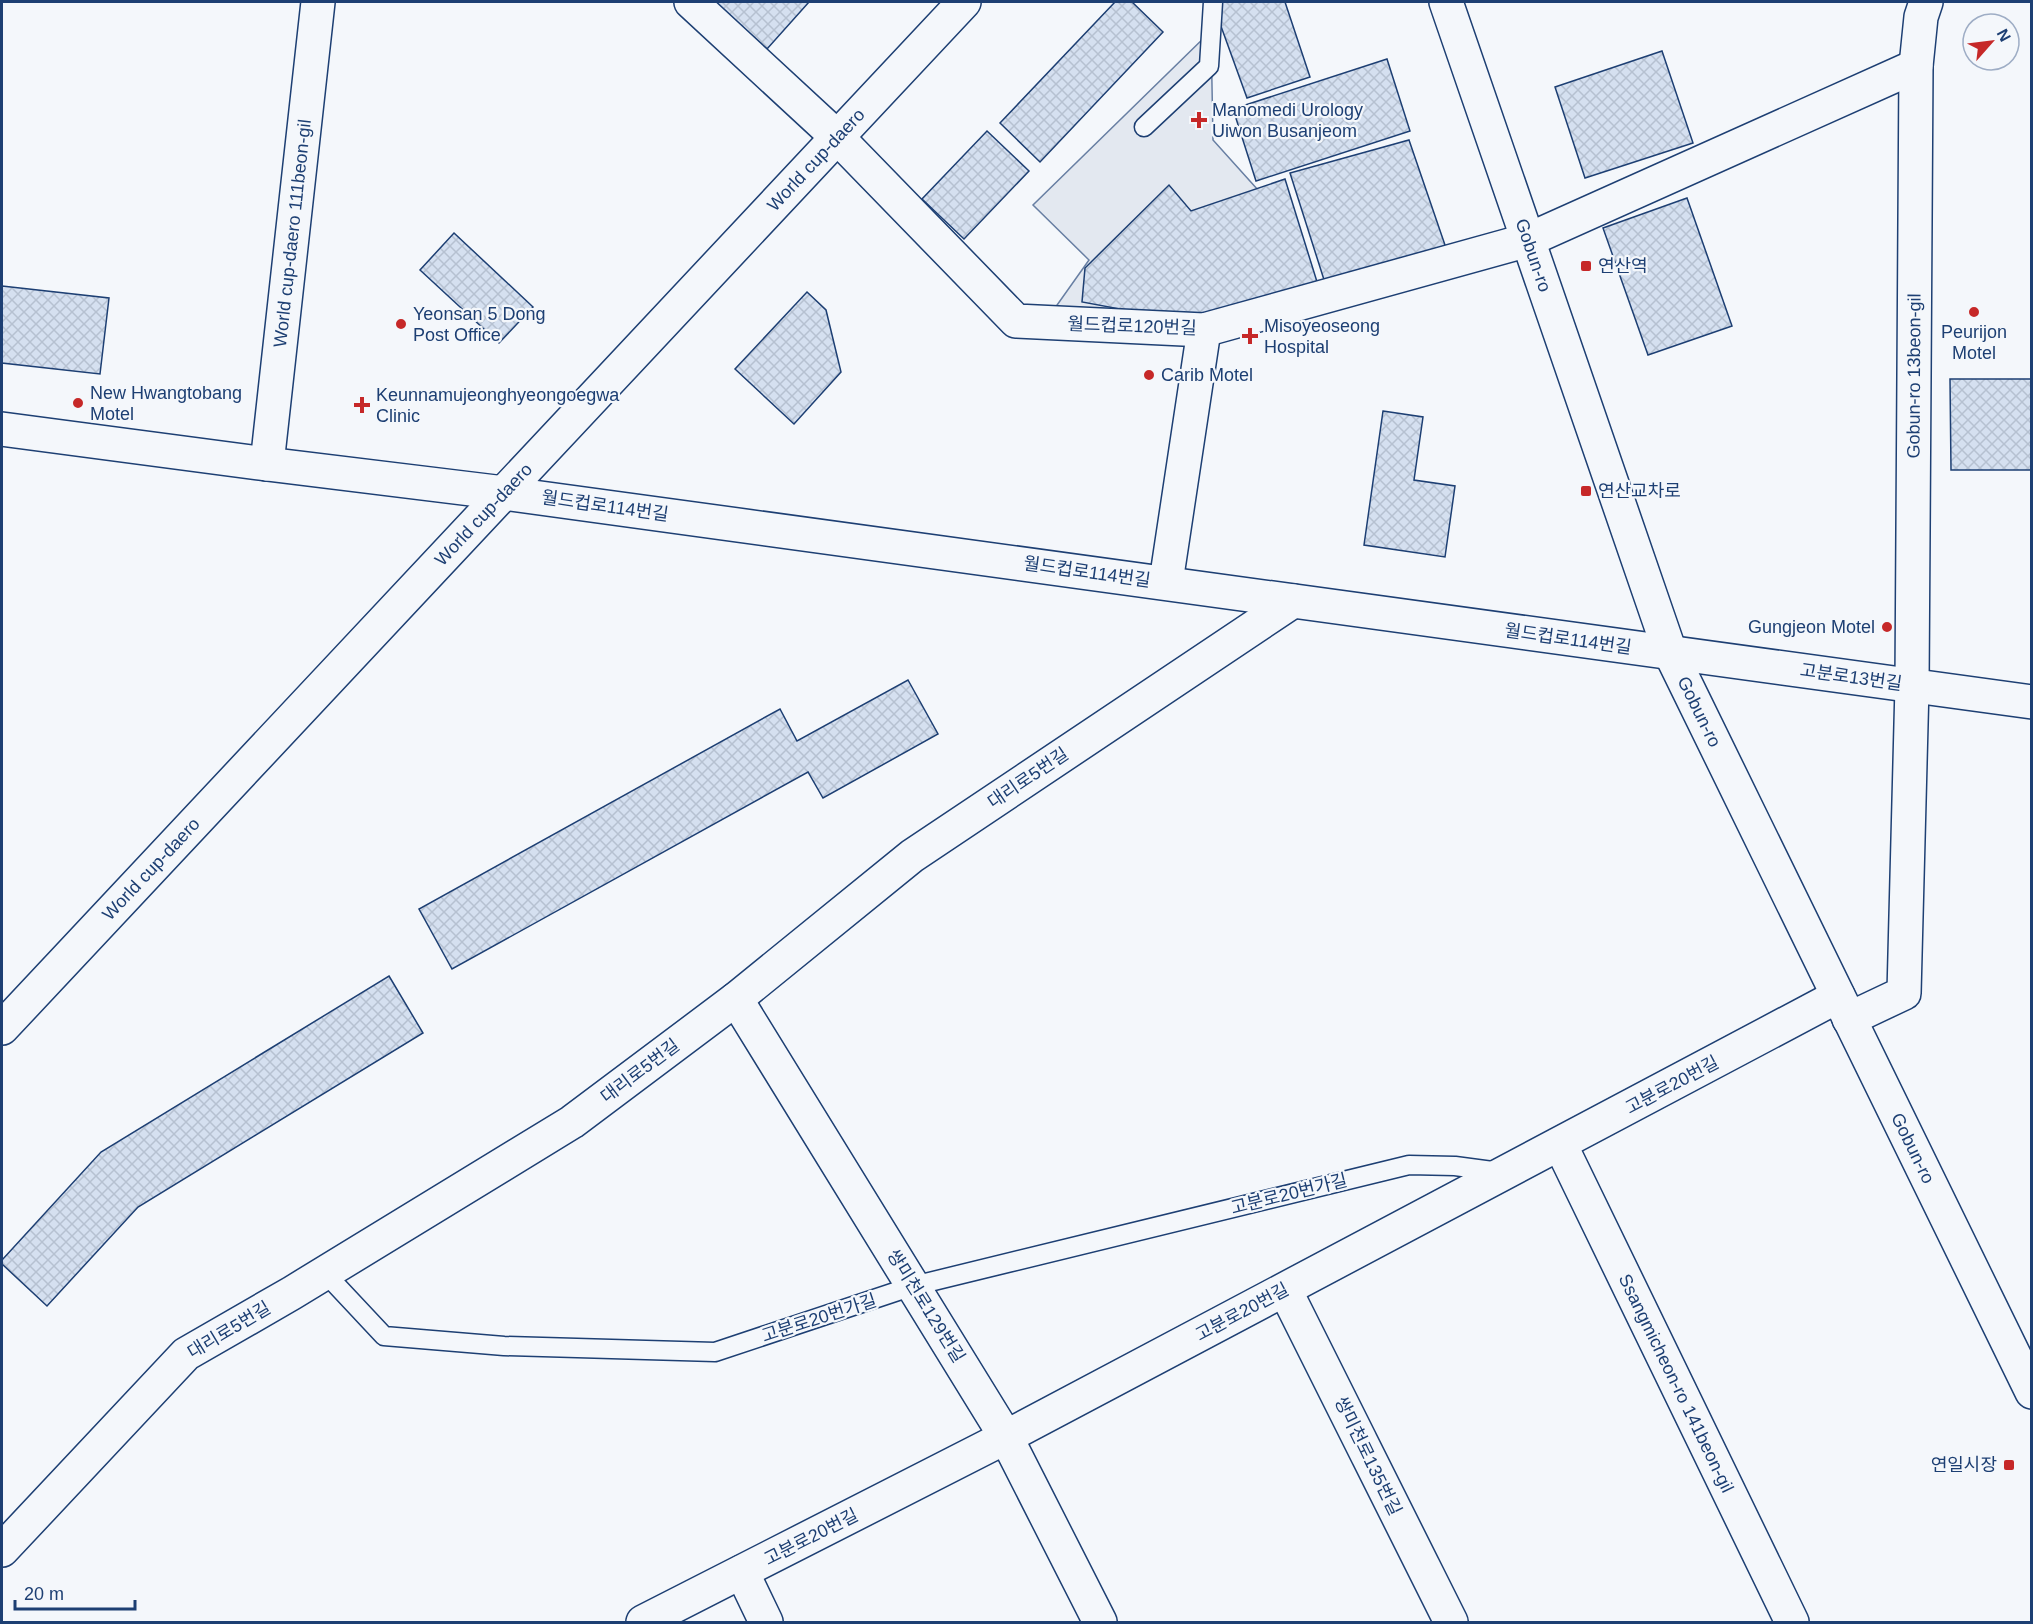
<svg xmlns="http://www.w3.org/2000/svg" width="2033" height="1624" font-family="Helvetica,'Noto Sans KR',sans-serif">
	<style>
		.parking { fill: #e3e8f0; stroke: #687fa3; stroke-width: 1.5 }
		.building { fill: url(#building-cross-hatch); stroke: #1d3f73; stroke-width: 1.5 }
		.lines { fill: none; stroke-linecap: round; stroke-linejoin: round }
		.lane-casing { stroke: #1d3f73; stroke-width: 21 }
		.street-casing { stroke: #1d3f73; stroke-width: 36 }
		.secondary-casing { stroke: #1d3f73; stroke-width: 36 }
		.lane { stroke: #f4f7fb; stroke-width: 18 }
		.street { stroke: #f4f7fb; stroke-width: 33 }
		.secondary { stroke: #f4f7fb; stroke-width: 33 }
		.poi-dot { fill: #c62828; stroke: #f4f7fb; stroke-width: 2 }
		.labels { text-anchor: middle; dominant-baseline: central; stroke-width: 4.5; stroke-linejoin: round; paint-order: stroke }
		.poi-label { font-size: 18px; fill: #1d3f73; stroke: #f4f7fb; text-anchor: start }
		.street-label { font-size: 18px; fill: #1d3f73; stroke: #f4f7fb }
	</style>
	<defs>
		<pattern id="building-cross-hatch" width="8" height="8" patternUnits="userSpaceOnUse" patternTransform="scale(1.5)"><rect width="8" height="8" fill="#d5e0f0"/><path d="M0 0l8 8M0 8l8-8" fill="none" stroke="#b6c1d1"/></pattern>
	</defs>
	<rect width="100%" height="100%" fill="#f4f7fb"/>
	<!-- parking -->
	<polygon class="parking" points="1211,31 1213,140 1258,190 1228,323 1045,322 1089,260 1033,205"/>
	<!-- building -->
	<g class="building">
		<polygon points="714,2 809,2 767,49"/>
		<polygon points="1115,2 1132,2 1163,32 1040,162 1000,123"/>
		<polygon points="1215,2 1285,2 1310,77 1247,98 1214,7"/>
		<polygon points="1662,51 1693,143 1585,178 1555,87"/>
		<polygon points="1387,59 1410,131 1256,181 1233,109"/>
		<polygon points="987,131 1029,171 964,239 922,199"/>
		<polygon points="1409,140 1446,248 1326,286 1290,173"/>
		<polygon points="1285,179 1318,285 1200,324 1082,302 1085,268 1169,185 1191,211"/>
		<polygon points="1687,198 1732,326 1648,355 1603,228"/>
		<polygon points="454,233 533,307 499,343 420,270"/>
		<polygon points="2,286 109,298 100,374 2,363"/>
		<polygon points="807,292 826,310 841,372 794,424 735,369"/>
		<polygon points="1950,379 2032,379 2032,470 1951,470"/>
		<polygon points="1383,411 1423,417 1414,480 1455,486 1445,557 1364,545"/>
		<polygon points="908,680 938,734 823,798 808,772 452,969 419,909 780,709 797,741"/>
		<polygon points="389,976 423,1033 138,1207 47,1306 2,1264 2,1260 101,1152"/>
	</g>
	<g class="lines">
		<defs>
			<g id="lane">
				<polyline points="1144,127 1209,66 1213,2"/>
				<polyline points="325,1273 384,1336 504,1346 715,1352 913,1286 1409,1165 1455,1166 1500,1172"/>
			</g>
			<g id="street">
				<polyline points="691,2 837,137 1016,321 1204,330 1528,240 1916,66"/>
				<polyline points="2,429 267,464 504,493 2032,702"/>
				<path id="s1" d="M267,464L318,2"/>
				<polyline points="1166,582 1204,330"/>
				<polyline points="736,999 1006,1437 1100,1622"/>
				<path id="s2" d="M1849,1019L1904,993L1912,686L1916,66L1921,17L1926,2"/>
				<path id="s3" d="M1560,1144L1792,1622"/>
				<polyline points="1285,1290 1451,1622"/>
				<polyline points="2,1550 186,1354 292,1293 572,1122 736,999 912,856 1293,601"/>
				<polyline points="742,1572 766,1622"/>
				<polyline points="643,1622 1006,1437 1838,996"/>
			</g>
			<g id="secondary">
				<path id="s4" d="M1446,2L1670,652L2032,1392"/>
				<path id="s5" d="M2,1028L964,2"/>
			</g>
		</defs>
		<!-- lane casing -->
		<use href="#lane" class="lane-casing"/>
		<!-- street casing -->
		<use href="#street" class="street-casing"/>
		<!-- secondary casing -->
		<use href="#secondary" class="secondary-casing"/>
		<!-- lane -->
		<use href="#lane" class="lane"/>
		<!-- street -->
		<use href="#street" class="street"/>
		<!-- secondary -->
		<use href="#secondary" class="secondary"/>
	</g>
	<!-- markers -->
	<g class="poi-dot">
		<path d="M1196 111h6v6h6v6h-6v6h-6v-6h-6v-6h6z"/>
		<rect x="1580" y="260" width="12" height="12" rx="3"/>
		<circle cx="1974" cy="312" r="6"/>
		<circle cx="401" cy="324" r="6"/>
		<path d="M1247 327h6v6h6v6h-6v6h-6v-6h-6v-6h6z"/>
		<circle cx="1149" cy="375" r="6"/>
		<circle cx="78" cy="403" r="6"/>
		<path d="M359 396h6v6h6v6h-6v6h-6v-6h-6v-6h6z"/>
		<rect x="1580" y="485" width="12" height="12" rx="3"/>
		<circle cx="1887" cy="627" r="6"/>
		<rect x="2003" y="1459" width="12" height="12" rx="3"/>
	</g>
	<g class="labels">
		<!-- poi labels -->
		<g class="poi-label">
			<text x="1212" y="110">Manomedi Urology<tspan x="1212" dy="21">Uiwon Busanjeom</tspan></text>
			<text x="1598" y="266">연산역</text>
			<text x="413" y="314">Yeonsan 5 Dong<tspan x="413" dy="21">Post Office</tspan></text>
			<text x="1264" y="326">Misoyeoseong<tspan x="1264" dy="21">Hospital</tspan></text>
			<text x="1974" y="332" text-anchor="middle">Peurijon<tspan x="1974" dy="21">Motel</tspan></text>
			<text x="1161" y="375">Carib Motel</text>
			<text x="90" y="393">New Hwangtobang<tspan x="90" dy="21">Motel</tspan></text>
			<text x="376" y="395">Keunnamujeonghyeongoegwa<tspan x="376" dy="21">Clinic</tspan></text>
			<text x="1598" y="491">연산교차로</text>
			<text x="1875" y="627" text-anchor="end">Gungjeon Motel</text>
			<text x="1997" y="1465" text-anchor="end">연일시장</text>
		</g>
		<!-- street labels -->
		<g class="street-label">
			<text stroke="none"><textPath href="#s5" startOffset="1190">World cup-daero</textPath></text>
			<text stroke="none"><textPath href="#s1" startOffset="232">World cup-daero 111beon-gil</textPath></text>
			<text stroke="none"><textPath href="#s4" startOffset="268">Gobun-ro</textPath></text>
			<text transform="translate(1132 326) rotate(2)">월드컵로120번길</text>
			<text stroke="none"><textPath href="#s2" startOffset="678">Gobun-ro 13beon-gil</textPath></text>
			<text transform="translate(605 506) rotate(8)">월드컵로114번길</text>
			<text stroke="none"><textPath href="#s5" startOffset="704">World cup-daero</textPath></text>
			<text transform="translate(1087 572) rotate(8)">월드컵로114번길</text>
			<text transform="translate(1568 639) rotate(8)">월드컵로114번길</text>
			<text transform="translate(1851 677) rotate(8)">고분로13번길</text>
			<text stroke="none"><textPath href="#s4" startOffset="754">Gobun-ro</textPath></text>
			<text transform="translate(1028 778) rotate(-34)">대리로5번길</text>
			<text stroke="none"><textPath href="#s5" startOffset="218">World cup-daero</textPath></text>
			<text transform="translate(640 1071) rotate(-37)">대리로5번길</text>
			<text transform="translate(1672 1085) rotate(-28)">고분로20번길</text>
			<text stroke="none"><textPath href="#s4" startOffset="1240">Gobun-ro</textPath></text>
			<text transform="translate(1289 1194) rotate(-14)">고분로20번가길</text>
			<text transform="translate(926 1306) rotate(58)">쌍미천로129번길</text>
			<text transform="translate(1242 1312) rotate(-28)">고분로20번길</text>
			<text transform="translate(819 1318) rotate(-18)">고분로20번가길</text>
			<text transform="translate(229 1330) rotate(-31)">대리로5번길</text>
			<text stroke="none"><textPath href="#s3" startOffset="266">Ssangmicheon-ro 141beon-gil</textPath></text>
			<text transform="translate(1368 1456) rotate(64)">쌍미천로135번길</text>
			<text transform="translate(811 1537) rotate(-27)">고분로20번길</text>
		</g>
	</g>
	<!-- border -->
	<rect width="2033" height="1624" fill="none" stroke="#1d3f73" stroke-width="6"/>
	<!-- north arrow -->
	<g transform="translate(1991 42) rotate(62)"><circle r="28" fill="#f4f7fb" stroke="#9eadc5" stroke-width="1.5"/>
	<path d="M0-4.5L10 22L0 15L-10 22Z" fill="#c62828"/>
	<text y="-9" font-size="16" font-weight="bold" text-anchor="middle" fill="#1d3f73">N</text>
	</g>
	<!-- scale -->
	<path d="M15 1600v9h120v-9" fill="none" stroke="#1d3f73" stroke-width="3"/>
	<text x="24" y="1600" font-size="18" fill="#1d3f73" stroke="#f4f7fb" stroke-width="4.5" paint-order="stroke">20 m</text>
</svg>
